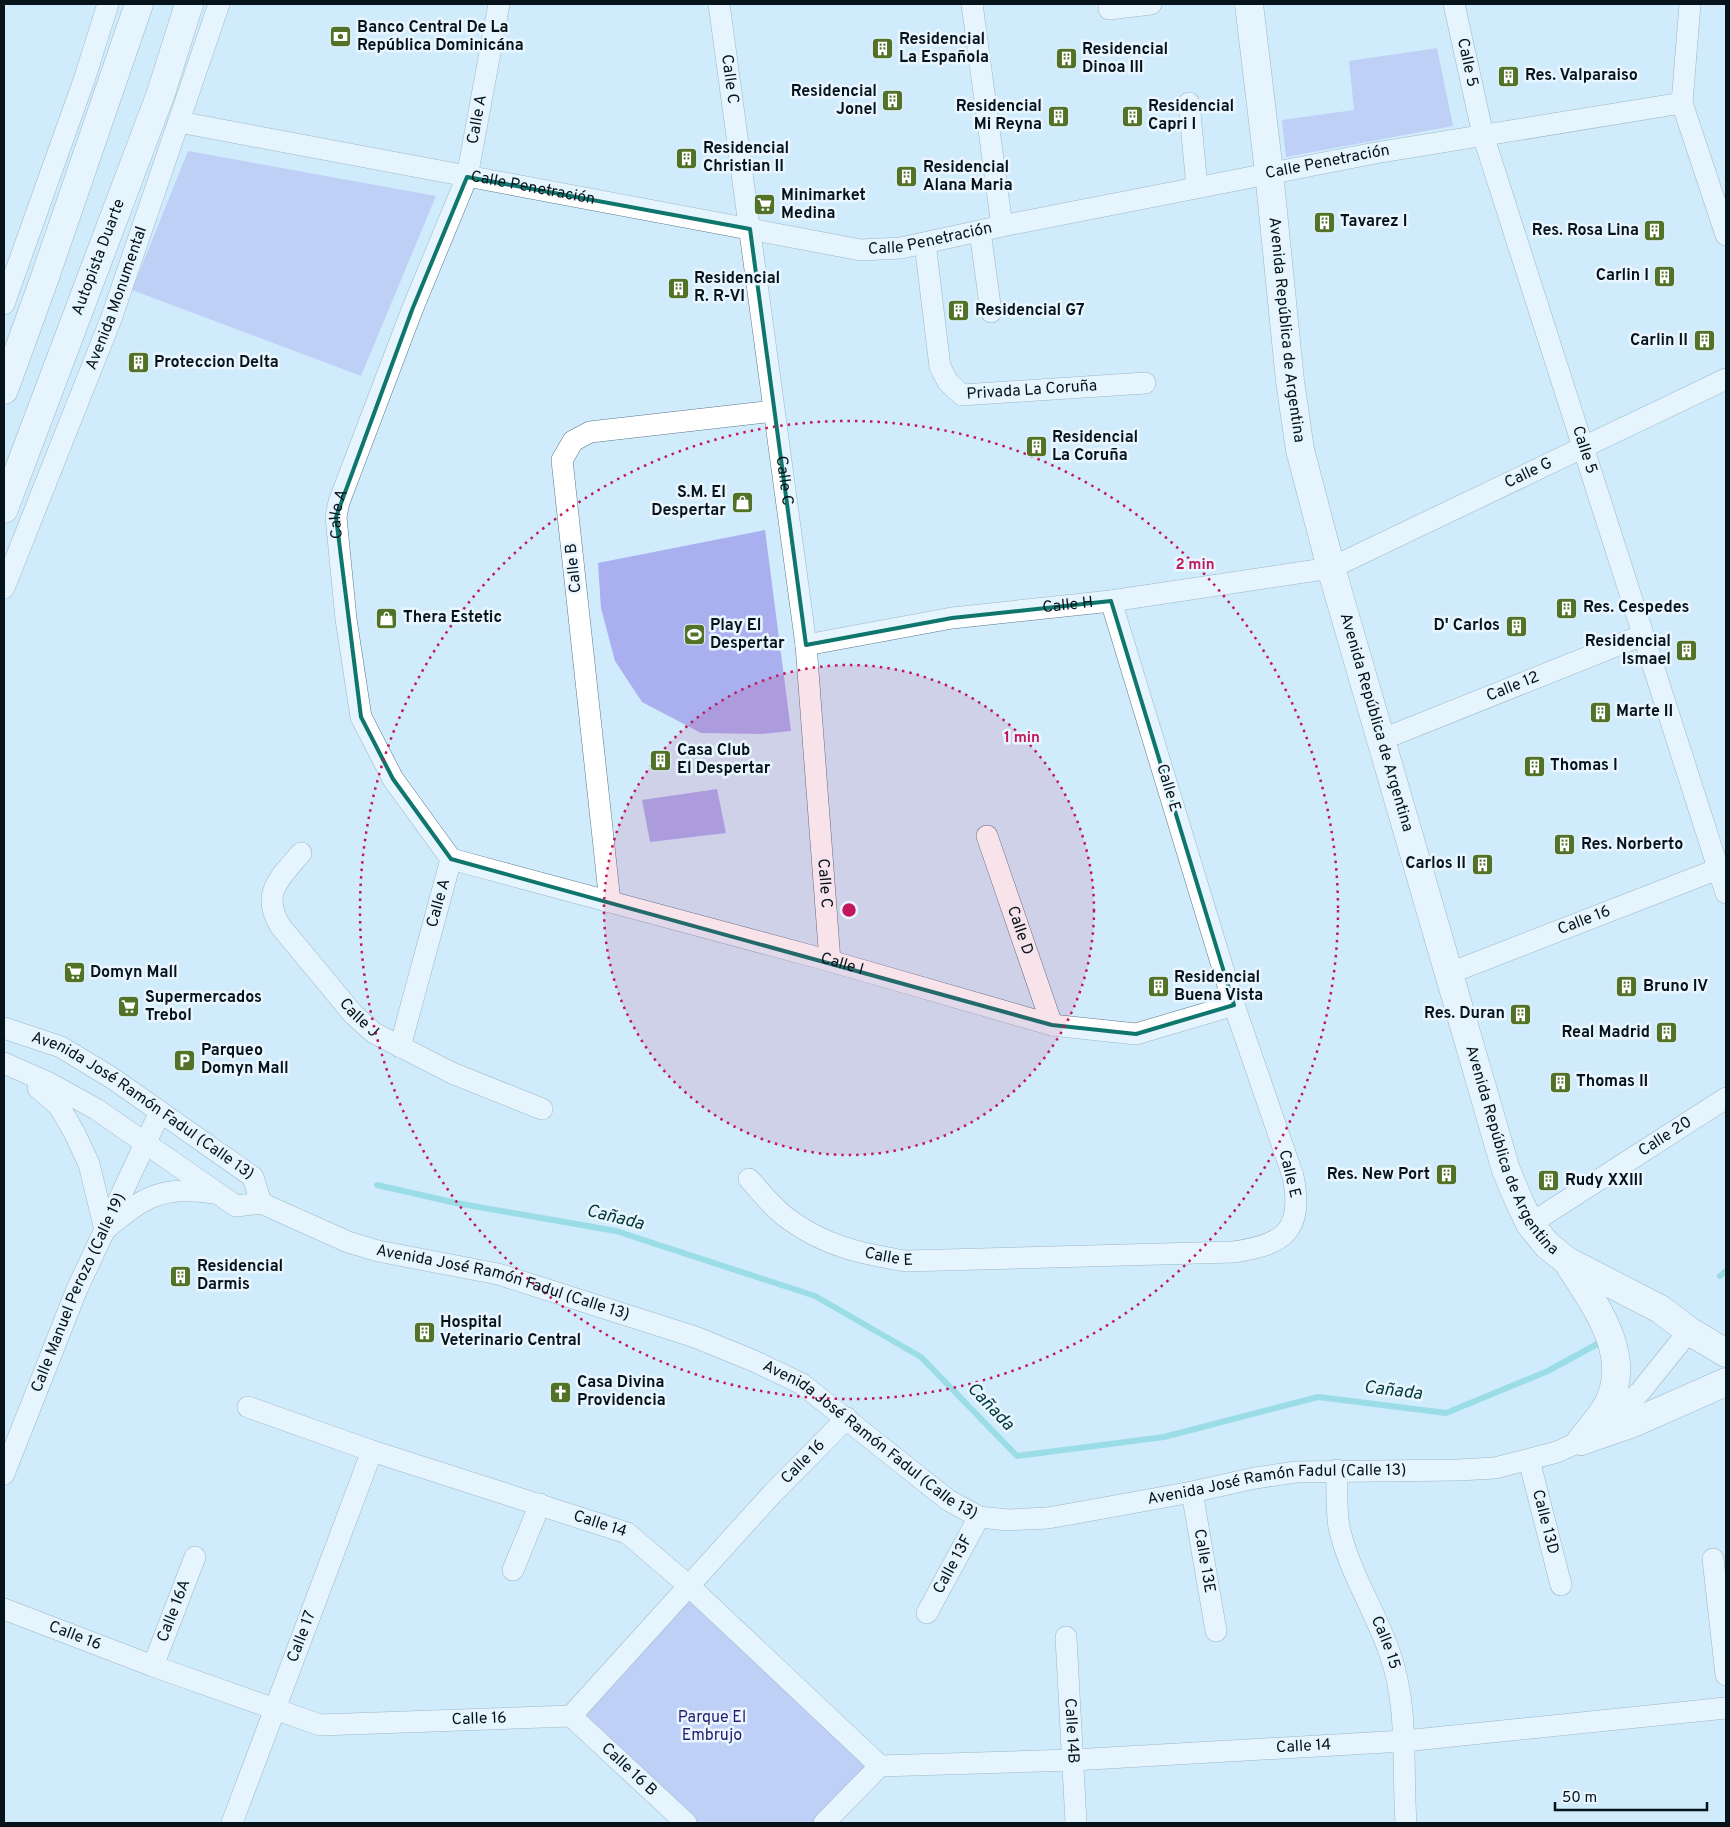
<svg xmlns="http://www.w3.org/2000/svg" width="1730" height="1827" font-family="Overpass,sans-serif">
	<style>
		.green { fill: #aaaff0 }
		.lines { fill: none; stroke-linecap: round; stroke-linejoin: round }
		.stream { stroke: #5bcdcc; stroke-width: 6 }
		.street-casing { stroke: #5a798c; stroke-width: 22 }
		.secondary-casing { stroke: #5a798c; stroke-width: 29 }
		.highway-casing { stroke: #5a798c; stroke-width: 29 }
		.street { stroke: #fff; stroke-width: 21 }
		.secondary { stroke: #fff; stroke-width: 28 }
		.highway { stroke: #fff; stroke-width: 28 }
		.marked { fill: none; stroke: #0f766e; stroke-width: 4; stroke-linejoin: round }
		.ring { fill: none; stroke: #c2185b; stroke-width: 2.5; stroke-dasharray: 2.5 5 }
		.labels { text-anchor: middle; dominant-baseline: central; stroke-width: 5; stroke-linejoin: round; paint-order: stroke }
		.poi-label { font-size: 16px; font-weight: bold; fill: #07131a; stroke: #e9f6ff; text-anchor: start }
		.street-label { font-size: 16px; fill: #07131a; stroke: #e9f6ff }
		.park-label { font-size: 16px; fill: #271d6e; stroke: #e9f6ff }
		.water-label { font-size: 18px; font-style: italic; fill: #003737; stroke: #e9f6ff }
		.centre { fill: #c2185b; stroke: #e9f6ff; stroke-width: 2.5 }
		.ring-label { font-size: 15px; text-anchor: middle; font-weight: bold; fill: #c2185b; stroke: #e9f6ff; stroke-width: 5; stroke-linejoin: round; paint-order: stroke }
	</style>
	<rect width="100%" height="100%" fill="#d0ebfc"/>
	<!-- green -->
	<g class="green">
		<polygon points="1437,48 1453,126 1286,157 1282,120 1354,110 1349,61"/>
		<polygon points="188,151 436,196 361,376 132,290"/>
		<polygon points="765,530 791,731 762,734 701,733 642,702 615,661 601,608 598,563"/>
		<polygon points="717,789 726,833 650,842 642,800"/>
		<polygon points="689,1586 880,1766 825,1823 687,1823 571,1716"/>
	</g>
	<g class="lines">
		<!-- stream -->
		<g class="stream">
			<polyline points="377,1185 456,1203 616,1231 815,1296 921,1357 1017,1456 1164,1437 1318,1397 1446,1413 1548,1371 1599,1343"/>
			<polyline points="1720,1276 1726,1271"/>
		</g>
		<defs>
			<g id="street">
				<path id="s1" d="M719,4L806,645L830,961"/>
				<polyline points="972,4 1002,226"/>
				<path id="s2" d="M1454,4L1483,135L1726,893"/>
				<polyline points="1690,4 1682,103 1726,235"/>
				<polyline points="1109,9 1151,4"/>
				<polyline points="1189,103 1197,187"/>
				<path id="s3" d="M179,122L861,250L901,248L1002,226L1375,153L1682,103"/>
				<polyline points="980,231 991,312"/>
				<path id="s4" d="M925,243L940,367L948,382L962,395L1145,383"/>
				<polyline points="4,304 84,80 108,4"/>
				<path id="s5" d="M4,588L111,319L219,4"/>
				<path id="s6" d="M806,645L952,618L1111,601L1331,568L1726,379"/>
				<path id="s7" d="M1383,739L1643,635"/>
				<path id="s8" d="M987,836L1052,1025"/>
				<path id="s9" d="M301,853C279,879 260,894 281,927L353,1014L374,1033L452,1073L542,1109"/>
				<path id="s10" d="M451,859L830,961L1052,1025L1136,1034L1234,1005"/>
				<polyline points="610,902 562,460 573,441 590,432 774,411"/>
				<path id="s11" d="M1450,973L1718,869"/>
				<path id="s12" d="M4,1028L61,1047L112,1078L253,1177L261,1203"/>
				<path id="s13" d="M400,1047L451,859L393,779L361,717L346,619L336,517L339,502L412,310L467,177L499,4"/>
				<path id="s14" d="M4,1063L47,1082L96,1109L236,1206L261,1203L348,1242L378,1251L498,1274L695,1337L754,1361L802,1384L948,1500L979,1517L1008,1520L1048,1518L1192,1492L1255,1478L1296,1472L1458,1470L1495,1468L1557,1452L1581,1441L1612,1418L1640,1392L1689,1331"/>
				<path d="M38,1088L59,1106L75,1134L89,1164L105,1230C142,1197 163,1185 213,1193"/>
				<path id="s15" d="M749,1179C761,1192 773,1208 787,1218C824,1246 862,1254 906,1261L1233,1252C1284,1245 1304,1231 1293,1176L1234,1005L1111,601"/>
				<path id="s16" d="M1530,1224L1726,1098"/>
				<path id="s17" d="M248,1407L372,1451L627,1533L689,1586L880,1766"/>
				<path id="s18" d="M1529,1460L1561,1585"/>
				<path id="s19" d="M1337,1470C1337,1488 1336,1509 1339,1527C1349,1572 1375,1610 1390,1654C1409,1708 1402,1767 1406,1823"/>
				<path id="s20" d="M4,1474L77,1289L160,1112"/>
				<path id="s21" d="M1192,1492L1216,1631"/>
				<polyline points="1713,1559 1726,1675"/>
				<polyline points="513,1570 540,1504"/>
				<path id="s22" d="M4,1609L153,1666L320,1725L571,1716L772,1494L847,1418"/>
				<path id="s23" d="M927,1613L979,1517"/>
				<path id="s24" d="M1066,1637L1076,1823"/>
				<path id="s25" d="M153,1666L195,1557"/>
				<path id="s26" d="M571,1716L686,1823"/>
				<path id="s27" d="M232,1823L372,1451"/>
				<path id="s28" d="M824,1823L880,1766L1073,1760L1404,1741L1726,1708"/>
			</g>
			<g id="secondary">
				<path id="s29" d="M1249,4L1269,172L1290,381L1300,450L1331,568L1506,1170L1519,1201L1530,1224L1547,1245L1567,1261L1660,1309L1689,1331L1726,1353"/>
				<path d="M1567,1261C1593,1303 1635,1355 1607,1406C1600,1418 1589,1430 1581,1441"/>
				<polyline points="1581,1441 1633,1423 1726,1382"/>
			</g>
			<g id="highway">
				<polyline points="4,390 44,280 139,4"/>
				<path id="s30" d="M4,509L161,93L189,4"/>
			</g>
		</defs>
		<!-- street casing -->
		<use href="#street" class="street-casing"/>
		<!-- secondary casing -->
		<use href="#secondary" class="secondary-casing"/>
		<!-- highway casing -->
		<use href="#highway" class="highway-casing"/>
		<!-- street -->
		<use href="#street" class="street"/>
		<!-- secondary -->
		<use href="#secondary" class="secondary"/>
		<!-- highway -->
		<use href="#highway" class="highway"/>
	</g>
	<!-- marked area -->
	<path d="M0 0H1730V1827H0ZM467,177L750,229L806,645L952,618L1111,601L1234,1005L1136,1034L1052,1025L451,859L393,779L361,717L336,517L412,310Z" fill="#d0ebfc" fill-opacity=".55" fill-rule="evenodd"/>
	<path class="marked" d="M467,177L750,229L806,645L952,618L1111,601L1234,1005L1136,1034L1052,1025L451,859L393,779L361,717L336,517L412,310Z"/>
	<!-- distance rings -->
	<circle cx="849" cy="910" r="245" fill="#c2185b" fill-opacity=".12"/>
	<g class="ring">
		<circle cx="849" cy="910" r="245"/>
		<circle cx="849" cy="910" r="489"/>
	</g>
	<!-- icons -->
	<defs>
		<symbol id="bank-square" viewBox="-11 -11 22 22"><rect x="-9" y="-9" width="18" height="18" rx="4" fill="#527228" stroke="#e9f6ff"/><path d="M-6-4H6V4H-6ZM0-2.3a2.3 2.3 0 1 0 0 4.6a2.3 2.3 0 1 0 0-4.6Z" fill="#fff"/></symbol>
		<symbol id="building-square" viewBox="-11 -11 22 22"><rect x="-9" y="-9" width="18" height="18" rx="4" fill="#527228" stroke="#e9f6ff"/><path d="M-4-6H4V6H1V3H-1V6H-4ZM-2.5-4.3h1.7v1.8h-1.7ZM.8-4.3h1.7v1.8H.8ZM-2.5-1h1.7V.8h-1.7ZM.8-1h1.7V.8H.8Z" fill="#fff"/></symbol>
		<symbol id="supermarket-square" viewBox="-11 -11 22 22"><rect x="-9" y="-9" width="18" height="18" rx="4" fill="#527228" stroke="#e9f6ff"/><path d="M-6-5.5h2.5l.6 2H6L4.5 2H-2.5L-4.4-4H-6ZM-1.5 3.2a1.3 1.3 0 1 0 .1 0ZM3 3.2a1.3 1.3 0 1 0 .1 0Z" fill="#fff"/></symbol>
		<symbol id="shop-square" viewBox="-11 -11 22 22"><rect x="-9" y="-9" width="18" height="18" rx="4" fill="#527228" stroke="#e9f6ff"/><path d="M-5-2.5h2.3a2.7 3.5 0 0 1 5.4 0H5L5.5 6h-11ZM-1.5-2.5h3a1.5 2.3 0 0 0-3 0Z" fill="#fff"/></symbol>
		<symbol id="stadium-square" viewBox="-11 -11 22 22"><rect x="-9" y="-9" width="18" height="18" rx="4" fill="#527228" stroke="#e9f6ff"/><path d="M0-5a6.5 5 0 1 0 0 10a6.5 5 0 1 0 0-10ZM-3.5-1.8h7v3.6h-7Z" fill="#fff"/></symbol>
		<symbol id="parking-square" viewBox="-11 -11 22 22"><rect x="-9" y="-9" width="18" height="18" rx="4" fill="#527228" stroke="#e9f6ff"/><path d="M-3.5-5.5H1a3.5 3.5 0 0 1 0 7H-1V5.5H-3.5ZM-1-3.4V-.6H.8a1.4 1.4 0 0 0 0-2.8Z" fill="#fff"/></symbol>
		<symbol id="church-square" viewBox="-11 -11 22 22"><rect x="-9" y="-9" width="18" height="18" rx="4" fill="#527228" stroke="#e9f6ff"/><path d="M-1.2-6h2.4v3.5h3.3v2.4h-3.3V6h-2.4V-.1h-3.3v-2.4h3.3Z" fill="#fff"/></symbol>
	</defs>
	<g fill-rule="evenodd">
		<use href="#bank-square" x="328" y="24" width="25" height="25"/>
		<use href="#building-square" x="870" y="36" width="25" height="25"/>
		<use href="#building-square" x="1054" y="46" width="25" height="25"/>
		<use href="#building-square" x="1496" y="64" width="25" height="25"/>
		<use href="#building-square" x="880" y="88" width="25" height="25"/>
		<use href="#building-square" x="1046" y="104" width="25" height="25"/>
		<use href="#building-square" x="1120" y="104" width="25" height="25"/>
		<use href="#building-square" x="674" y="146" width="25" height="25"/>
		<use href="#building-square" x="894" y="164" width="25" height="25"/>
		<use href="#supermarket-square" x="752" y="192" width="25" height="25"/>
		<use href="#building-square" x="1312" y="210" width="25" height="25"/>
		<use href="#building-square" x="1642" y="218" width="25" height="25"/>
		<use href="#building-square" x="1652" y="264" width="25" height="25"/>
		<use href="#building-square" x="666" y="276" width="25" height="25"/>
		<use href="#building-square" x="946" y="298" width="25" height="25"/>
		<use href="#building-square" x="1692" y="328" width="25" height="25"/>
		<use href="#building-square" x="126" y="350" width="25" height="25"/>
		<use href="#building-square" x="1024" y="434" width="25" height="25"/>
		<use href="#shop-square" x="730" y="490" width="25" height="25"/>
		<use href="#building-square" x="1554" y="596" width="25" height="25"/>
		<use href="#shop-square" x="374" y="606" width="25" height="25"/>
		<use href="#building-square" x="1504" y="614" width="25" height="25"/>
		<use href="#stadium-square" x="682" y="622" width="25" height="25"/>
		<use href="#building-square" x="1674" y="638" width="25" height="25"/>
		<use href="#building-square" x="1588" y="700" width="25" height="25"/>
		<use href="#building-square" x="648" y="748" width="25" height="25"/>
		<use href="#building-square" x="1522" y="754" width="25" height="25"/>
		<use href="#building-square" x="1552" y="832" width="25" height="25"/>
		<use href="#building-square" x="1470" y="852" width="25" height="25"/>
		<use href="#supermarket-square" x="62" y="960" width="25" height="25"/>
		<use href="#building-square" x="1146" y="974" width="25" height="25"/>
		<use href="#building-square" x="1614" y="974" width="25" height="25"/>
		<use href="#supermarket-square" x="116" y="994" width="25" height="25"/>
		<use href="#building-square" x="1508" y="1002" width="25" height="25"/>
		<use href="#building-square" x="1654" y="1020" width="25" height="25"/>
		<use href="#parking-square" x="172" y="1048" width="25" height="25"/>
		<use href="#building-square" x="1548" y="1070" width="25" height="25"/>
		<use href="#building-square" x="1434" y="1162" width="25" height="25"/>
		<use href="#building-square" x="1536" y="1168" width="25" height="25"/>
		<use href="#building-square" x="168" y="1264" width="25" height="25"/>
		<use href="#building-square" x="412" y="1320" width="25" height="25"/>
		<use href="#church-square" x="548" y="1380" width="25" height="25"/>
	</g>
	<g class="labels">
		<!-- poi labels -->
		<g class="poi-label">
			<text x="357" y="28">Banco Central De La<tspan x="357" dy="18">República Dominicána</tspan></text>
			<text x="899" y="40">Residencial<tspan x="899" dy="18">La Española</tspan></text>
			<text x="1082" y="50">Residencial<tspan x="1082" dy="18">Dinoa III</tspan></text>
			<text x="1525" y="76">Res. Valparaiso</text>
			<text x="877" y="92" text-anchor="end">Residencial<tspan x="877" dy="18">Jonel</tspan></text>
			<text x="1042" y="107" text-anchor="end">Residencial<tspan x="1042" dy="18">Mi Reyna</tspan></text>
			<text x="1148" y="107">Residencial<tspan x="1148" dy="18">Capri I</tspan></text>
			<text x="703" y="149">Residencial<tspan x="703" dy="18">Christian II</tspan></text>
			<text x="923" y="168">Residencial<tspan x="923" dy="18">Alana Maria</tspan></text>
			<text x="781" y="196">Minimarket<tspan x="781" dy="18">Medina</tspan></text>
			<text x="1340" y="222">Tavarez I</text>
			<text x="1639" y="231" text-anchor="end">Res. Rosa Lina</text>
			<text x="1649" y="276" text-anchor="end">Carlin I</text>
			<text x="694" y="279">Residencial<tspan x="694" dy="18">R. R-VI</tspan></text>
			<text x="975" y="311">Residencial G7</text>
			<text x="1688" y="341" text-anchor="end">Carlin II</text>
			<text x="154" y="363">Proteccion Delta</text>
			<text x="1052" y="438">Residencial<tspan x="1052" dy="18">La Coruña</tspan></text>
			<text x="726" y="493" text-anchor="end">S.M. El<tspan x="726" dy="18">Despertar</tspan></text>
			<text x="1583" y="608">Res. Cespedes</text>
			<text x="403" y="618">Thera Estetic</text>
			<text x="710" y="626">Play El<tspan x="710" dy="18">Despertar</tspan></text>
			<text x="1500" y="626" text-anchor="end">D' Carlos</text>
			<text x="1671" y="642" text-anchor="end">Residencial<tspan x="1671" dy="18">Ismael</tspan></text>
			<text x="1616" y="712">Marte II</text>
			<text x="677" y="751">Casa Club<tspan x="677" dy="18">El Despertar</tspan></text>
			<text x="1550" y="766">Thomas I</text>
			<text x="1581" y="845">Res. Norberto</text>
			<text x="1466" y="864" text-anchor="end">Carlos II</text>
			<text x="90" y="973">Domyn Mall</text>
			<text x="1174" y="978">Residencial<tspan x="1174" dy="18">Buena Vista</tspan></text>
			<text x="1643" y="987">Bruno IV</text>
			<text x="145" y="998">Supermercados<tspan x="145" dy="18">Trebol</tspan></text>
			<text x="1505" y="1014" text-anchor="end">Res. Duran</text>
			<text x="1650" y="1033" text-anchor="end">Real Madrid</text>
			<text x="201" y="1051">Parqueo<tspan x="201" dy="18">Domyn Mall</tspan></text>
			<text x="1576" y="1082">Thomas II</text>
			<text x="1430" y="1175" text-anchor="end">Res. New Port</text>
			<text x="1565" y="1181">Rudy XXIII</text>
			<text x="197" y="1267">Residencial<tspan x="197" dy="18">Darmis</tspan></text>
			<text x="440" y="1323">Hospital<tspan x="440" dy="18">Veterinario Central</tspan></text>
			<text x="577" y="1383">Casa Divina<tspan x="577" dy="18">Providencia</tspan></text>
		</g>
		<!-- street labels -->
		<g class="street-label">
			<text stroke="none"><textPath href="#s2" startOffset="60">Calle 5</textPath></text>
			<text stroke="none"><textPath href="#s1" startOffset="76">Calle C</textPath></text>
			<text stroke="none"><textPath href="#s13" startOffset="988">Calle A</textPath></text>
			<text stroke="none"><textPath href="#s3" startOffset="1169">Calle Penetración</textPath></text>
			<text stroke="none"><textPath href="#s3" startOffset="360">Calle Penetración</textPath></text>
			<text stroke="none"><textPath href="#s3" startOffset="764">Calle Penetración</textPath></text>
			<text stroke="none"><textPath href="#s30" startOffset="269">Autopista Duarte</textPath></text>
			<text stroke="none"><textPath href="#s5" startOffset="311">Avenida Monumental</textPath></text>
			<text stroke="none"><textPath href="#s29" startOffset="328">Avenida República de Argentina</textPath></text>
			<text stroke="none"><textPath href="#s4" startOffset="231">Privada La Coruña</textPath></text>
			<text stroke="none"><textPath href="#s2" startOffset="465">Calle 5</textPath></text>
			<text stroke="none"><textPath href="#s6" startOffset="750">Calle G</textPath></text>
			<text stroke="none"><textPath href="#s1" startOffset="481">Calle C</textPath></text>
			<text stroke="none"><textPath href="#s13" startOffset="568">Calle A</textPath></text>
			<text transform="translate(574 568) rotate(-96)">Calle B</text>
			<text stroke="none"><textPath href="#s6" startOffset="265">Calle H</textPath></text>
			<text stroke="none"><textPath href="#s7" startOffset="140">Calle 12</textPath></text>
			<text stroke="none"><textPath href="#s29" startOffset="732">Avenida República de Argentina</textPath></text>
			<text transform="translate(1168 788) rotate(73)">Calle E</text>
			<text stroke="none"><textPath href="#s1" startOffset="886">Calle C</textPath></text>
			<text stroke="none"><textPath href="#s13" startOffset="149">Calle A</textPath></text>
			<text stroke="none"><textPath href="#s11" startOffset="144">Calle 16</textPath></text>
			<text stroke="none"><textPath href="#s8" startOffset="100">Calle D</textPath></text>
			<text stroke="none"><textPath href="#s10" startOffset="405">Calle I</textPath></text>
			<text stroke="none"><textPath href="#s9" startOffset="205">Calle J</textPath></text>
			<text stroke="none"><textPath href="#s12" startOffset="160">Avenida José Ramón Fadul (Calle 13)</textPath></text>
			<text stroke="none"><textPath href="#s16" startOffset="161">Calle 20</textPath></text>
			<text stroke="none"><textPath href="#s29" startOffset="1182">Avenida República de Argentina</textPath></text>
			<text transform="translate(1289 1174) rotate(76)">Calle E</text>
			<text stroke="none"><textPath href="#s15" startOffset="165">Calle E</textPath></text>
			<text stroke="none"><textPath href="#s14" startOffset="554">Avenida José Ramón Fadul (Calle 13)</textPath></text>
			<text stroke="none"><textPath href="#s20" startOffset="196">Calle Manuel Perozo (Calle 19)</textPath></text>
			<text stroke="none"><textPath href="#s14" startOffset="959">Avenida José Ramón Fadul (Calle 13)</textPath></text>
			<text stroke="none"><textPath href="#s22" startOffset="932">Calle 16</textPath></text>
			<text stroke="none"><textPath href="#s14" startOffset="1394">Avenida José Ramón Fadul (Calle 13)</textPath></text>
			<text stroke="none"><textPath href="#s18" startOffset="64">Calle 13D</textPath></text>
			<text stroke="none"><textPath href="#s17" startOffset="371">Calle 14</textPath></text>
			<text stroke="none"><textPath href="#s21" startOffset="70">Calle 13E</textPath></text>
			<text stroke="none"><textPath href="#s23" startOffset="55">Calle 13F</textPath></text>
			<text stroke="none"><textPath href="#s25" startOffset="59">Calle 16A</textPath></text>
			<text stroke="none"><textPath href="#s22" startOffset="76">Calle 16</textPath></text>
			<text stroke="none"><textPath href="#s27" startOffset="199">Calle 17</textPath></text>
			<text stroke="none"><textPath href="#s19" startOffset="182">Calle 15</textPath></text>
			<text stroke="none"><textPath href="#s22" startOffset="496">Calle 16</textPath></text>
			<text stroke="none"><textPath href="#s24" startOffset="94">Calle 14B</textPath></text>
			<text stroke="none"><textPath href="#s28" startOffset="504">Calle 14</textPath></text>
			<text stroke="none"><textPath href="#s26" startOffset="79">Calle 16 B</textPath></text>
		</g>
		<!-- park labels -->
		<g class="park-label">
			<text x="712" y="1718">Parque El<tspan x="712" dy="18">Embrujo</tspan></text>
		</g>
		<!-- water labels -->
		<g class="water-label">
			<text transform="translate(615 1218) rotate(14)">Cañada</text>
			<text transform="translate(1393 1391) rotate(7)">Cañada</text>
			<text transform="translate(990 1407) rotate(46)">Cañada</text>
		</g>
	</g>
	<circle cx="849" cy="910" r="8" class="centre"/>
	<g class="ring-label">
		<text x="1195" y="569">2 min</text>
		<text x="1022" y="742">1 min</text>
	</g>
	<!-- border -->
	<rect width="1730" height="1827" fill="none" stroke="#07131a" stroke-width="10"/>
	<!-- scale -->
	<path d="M1555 1802v8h152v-8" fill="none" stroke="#07131a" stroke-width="2.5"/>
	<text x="1562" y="1802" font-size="15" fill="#07131a" stroke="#e9f6ff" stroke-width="4" paint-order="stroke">50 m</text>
</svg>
